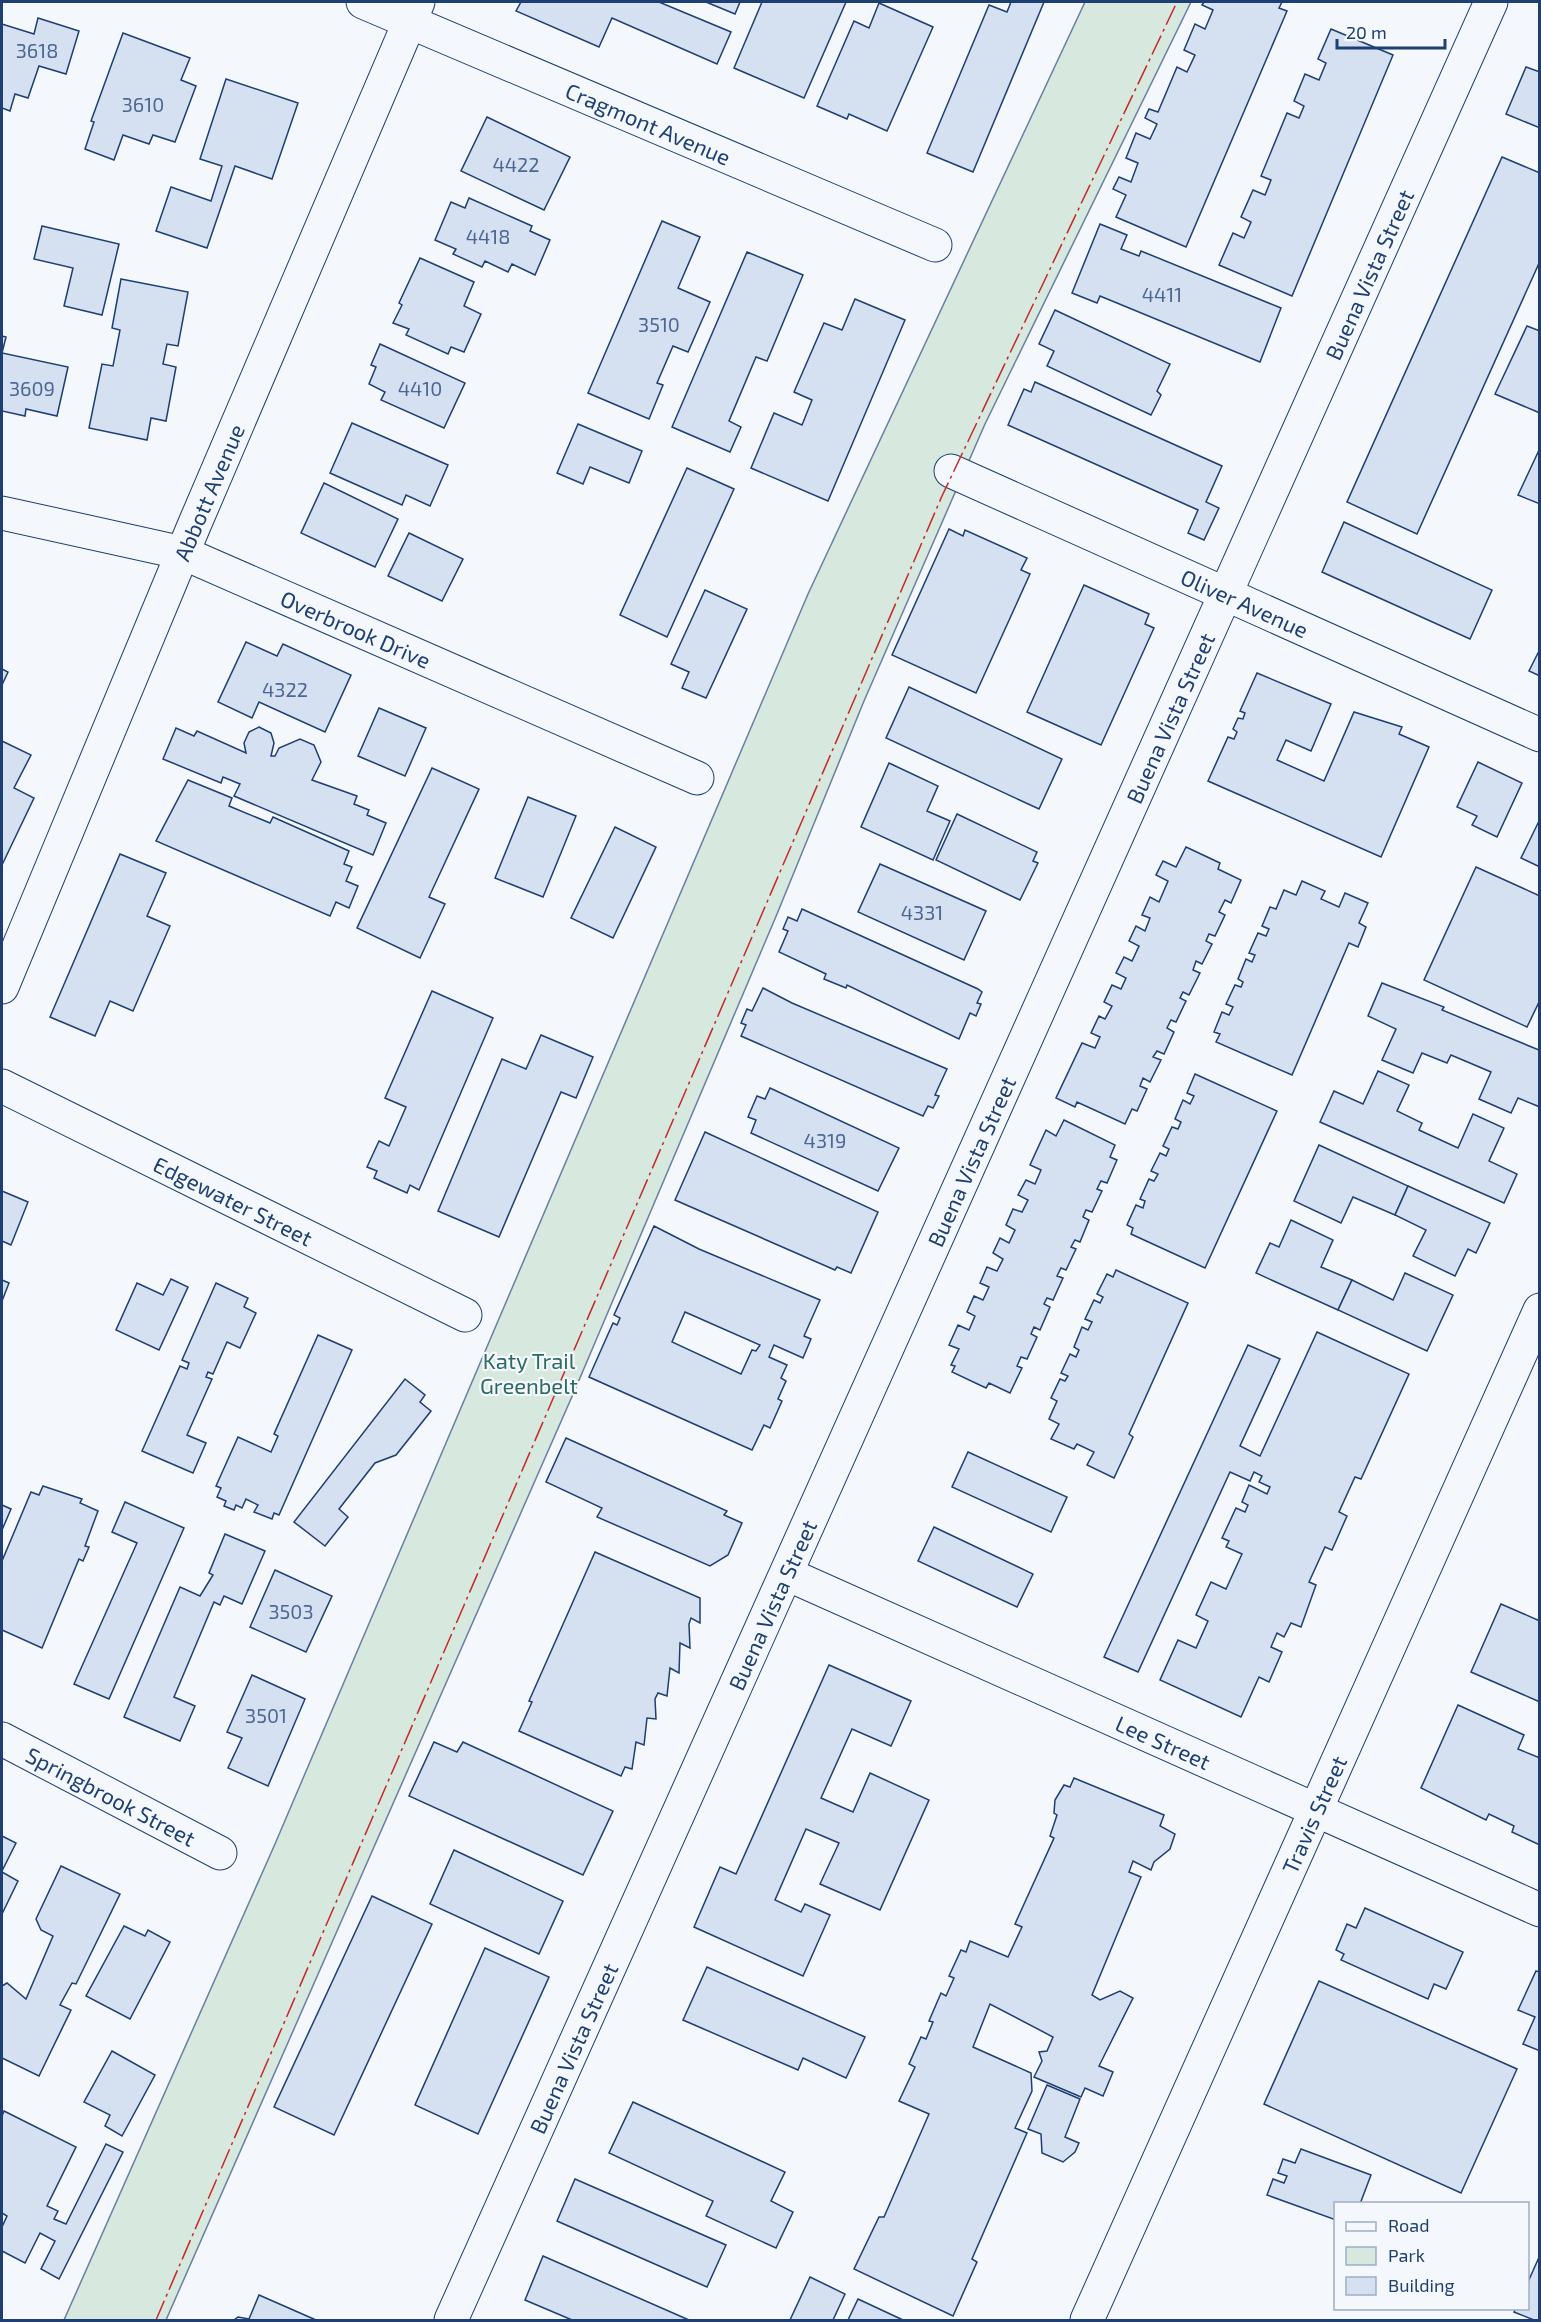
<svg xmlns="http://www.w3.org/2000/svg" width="1541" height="2322" font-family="'Exo 2',sans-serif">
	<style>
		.green { fill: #d7e8df; stroke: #687fa3; stroke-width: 1.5 }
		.building { fill: #d5e0f0; stroke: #1d3f73; stroke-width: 1.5; fill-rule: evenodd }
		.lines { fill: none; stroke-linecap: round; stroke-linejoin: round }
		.street-casing { stroke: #1d3f73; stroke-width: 35 }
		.secondary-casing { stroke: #1d3f73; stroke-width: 35 }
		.street { stroke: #f4f7fb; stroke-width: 33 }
		.secondary { stroke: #f4f7fb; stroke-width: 33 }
		.power { stroke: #c62828; stroke-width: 1.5; stroke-dasharray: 21 4.5 3 4.5; stroke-linecap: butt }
		.labels { text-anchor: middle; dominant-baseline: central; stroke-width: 4.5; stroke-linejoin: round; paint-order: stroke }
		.number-label { font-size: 20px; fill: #4b6792 }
		.street-label { font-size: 22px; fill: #1d3f73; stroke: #f4f7fb }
		.park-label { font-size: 22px; fill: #2c6c60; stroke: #f4f7fb }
	</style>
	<rect width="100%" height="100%" fill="#f4f7fb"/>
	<!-- green -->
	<polygon class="green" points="1085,2 1191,2 985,424 864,701 777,914 574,1392 166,2320 64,2320 275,1844 808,594"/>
	<!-- building -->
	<g class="building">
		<polygon points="521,2 659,2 731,32 717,64 612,18 599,47 516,11"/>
		<polygon points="706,2 740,2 735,14"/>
		<polygon points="762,2 846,2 804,98 734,68"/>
		<polygon points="1011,2 1044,2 973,172 927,153 989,5 1007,12"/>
		<polygon points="1204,2 1282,2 1279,8 1287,11 1186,247 1116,217 1126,195 1113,189 1119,177 1131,182 1138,163 1126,158 1136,133 1150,139 1157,124 1145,118 1149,109 1158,112 1177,67 1187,72 1195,55 1184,50 1195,24 1205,29 1213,10 1202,5"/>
		<polygon points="879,3 933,27 887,131 849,114 847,119 817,106 854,21 869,28"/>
		<polygon points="38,18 79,31 66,74 39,66 28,98 15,94 10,111 2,108 2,24 34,34"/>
		<polygon points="1331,29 1393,55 1292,296 1219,265 1233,233 1244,238 1251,222 1241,217 1253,190 1265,195 1271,180 1261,176 1287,113 1299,118 1304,106 1294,101 1305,74 1319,80 1326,63 1318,59"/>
		<polygon points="123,33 190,58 181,80 196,86 175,142 153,135 149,144 123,135 114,160 85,149 94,122 91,121"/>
		<polygon points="1526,67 1540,72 1540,128 1506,114"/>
		<polygon points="226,79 298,103 272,179 235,166 207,248 156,231 171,187 211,201 222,166 200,159"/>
		<polygon points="487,117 570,157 544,210 461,171"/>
		<polygon points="1502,157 1540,173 1540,261 1417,534 1347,502"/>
		<polygon points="469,198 532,226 530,231 550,240 535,275 512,264 508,272 485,261 482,267 453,254 456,249 435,240 451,202 465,208"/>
		<polygon points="662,221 700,237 678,288 710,302 688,352 673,346 657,383 663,385 649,419 588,393"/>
		<polygon points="1100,224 1127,235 1121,249 1139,256 1141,251 1281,308 1260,362 1100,296 1097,303 1072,293"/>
		<polygon points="42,226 119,244 102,315 64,306 73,268 34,259"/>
		<polygon points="747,252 803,275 767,361 756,357 729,421 741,427 730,452 672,427"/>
		<polygon points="420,258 474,282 464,306 481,314 464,352 451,347 448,354 406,335 409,329 393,323 402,305 399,303"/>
		<polygon points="121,279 188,292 178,346 167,344 163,364 176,367 166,421 151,418 147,440 89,428 102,364 113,366 120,330 112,328"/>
		<polygon points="855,299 905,320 828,501 751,468 774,413 802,425 812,400 794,392 824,323 842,330"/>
		<polygon points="1055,310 1170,364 1157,391 1161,395 1151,415 1047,366 1054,351 1039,344"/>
		<polygon points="1527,326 1540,331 1540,413 1495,394"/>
		<polygon points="2,336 6,337 2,353 68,367 57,416 26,409 25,416 2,411"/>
		<polygon points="380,344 465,383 444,428 381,400 385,392 369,384 376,367 371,365"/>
		<polygon points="1035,382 1222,466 1206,502 1219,508 1204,540 1188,533 1198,510 1008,425 1024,389 1031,392"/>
		<polygon points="352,423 448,465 430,506 406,495 402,505 330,473"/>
		<polygon points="578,424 642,451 629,483 590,467 583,484 557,473"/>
		<polygon points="1540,448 1540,504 1518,495"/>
		<polygon points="687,468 734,489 667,637 620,615"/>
		<polygon points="324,483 398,519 375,567 301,533"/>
		<polygon points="1344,522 1492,590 1470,639 1322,572"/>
		<polygon points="949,529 963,536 965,530 1027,558 1021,570 1030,574 976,693 892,655"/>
		<polygon points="409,533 463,559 442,601 388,576"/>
		<polygon points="1084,585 1149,614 1145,624 1154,628 1101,745 1027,712"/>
		<polygon points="705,590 747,609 706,698 682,688 689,672 671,664"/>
		<polygon points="246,642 277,656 283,644 351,675 325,732 259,702 252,718 218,702"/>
		<polygon points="1540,649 1540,676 1529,671"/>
		<polygon points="2,669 8,672 2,685"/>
		<polygon points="1257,673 1331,704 1311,751 1286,740 1277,760 1324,781 1354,712 1402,727 1399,734 1429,747 1381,857 1208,781 1228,737 1234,739 1237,732 1233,729 1238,718 1243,719 1245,713 1240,711"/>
		<polygon points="909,687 1062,759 1039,809 886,738"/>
		<polygon points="379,708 426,728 405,776 358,756"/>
		<polygon points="259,727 271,733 274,743 271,756 275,756 279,748 300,739 314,745 321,762 312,780 357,796 354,804 369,810 367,815 386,823 373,855 234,796 240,784 223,777 221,783 163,759 176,728 194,736 197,731 246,753 244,743 249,732"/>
		<polygon points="2,741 31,755 14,788 34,798 2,865"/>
		<polygon points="1478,762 1522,783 1497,837 1472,825 1477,816 1457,807"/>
		<polygon points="889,763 938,786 927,811 950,821 933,860 861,827"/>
		<polygon points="432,768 479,789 429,897 445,904 420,958 357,928"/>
		<polygon points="188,780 232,798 229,806 270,823 273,817 349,851 344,864 352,867 346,881 358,886 349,908 336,902 330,916 156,841"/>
		<polygon points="528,797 576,816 543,897 495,878"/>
		<polygon points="957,814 1037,852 1033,861 1038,863 1020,900 936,860"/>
		<polygon points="1540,819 1540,867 1521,858"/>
		<polygon points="615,827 656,847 613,938 571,918"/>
		<polygon points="1186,847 1220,863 1218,869 1241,880 1231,903 1225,900 1219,912 1225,915 1215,936 1209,934 1206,941 1212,944 1202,964 1196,961 1193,970 1200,973 1189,995 1183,992 1180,998 1186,1001 1176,1022 1171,1020 1167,1028 1174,1032 1164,1054 1157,1051 1153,1057 1161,1060 1150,1082 1143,1078 1140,1086 1147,1089 1137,1111 1132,1109 1125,1124 1077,1102 1075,1107 1056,1098 1082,1043 1095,1048 1100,1037 1091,1033 1099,1016 1105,1019 1112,1006 1104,1002 1112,985 1121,989 1126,978 1116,973 1124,957 1132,961 1139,946 1129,941 1136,926 1145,931 1150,918 1142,915 1150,897 1159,902 1168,881 1156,875 1163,861 1176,867"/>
		<polygon points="120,854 166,873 147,916 170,926 133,1011 110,1001 95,1036 50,1017"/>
		<polygon points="880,864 986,911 964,960 858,912"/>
		<polygon points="1476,867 1540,896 1540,1000 1527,1027 1424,980"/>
		<polygon points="1302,881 1325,891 1321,899 1339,907 1345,893 1368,903 1359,923 1366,927 1358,947 1349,943 1292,1075 1216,1042 1220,1034 1214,1032 1222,1012 1229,1015 1233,1007 1226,1004 1235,985 1241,987 1243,982 1238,979 1246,959 1252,962 1255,955 1249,953 1258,933 1266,936 1269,929 1262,926 1270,907 1276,909 1284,890 1296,895"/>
		<polygon points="802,909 978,989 982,992 977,1003 981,1004 976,1016 970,1013 959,1039 847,985 846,988 824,979 826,974 779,952 788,931 783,929 788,917 797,921"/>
		<polygon points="1382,983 1444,1007 1442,1010 1539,1050 1540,1107 1518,1098 1511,1113 1479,1099 1491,1072 1451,1055 1447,1063 1422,1053 1413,1073 1382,1060 1396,1029 1368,1016"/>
		<polygon points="763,988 792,1003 947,1069 935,1095 939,1096 933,1108 928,1106 923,1116 741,1036 746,1025 741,1023 747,1009 752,1011"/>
		<polygon points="432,991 493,1018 419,1190 410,1185 407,1193 374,1178 377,1171 367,1167 379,1141 389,1146 406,1107 385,1098"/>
		<polygon points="541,1035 593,1057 576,1098 561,1092 499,1237 438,1211 502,1059 526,1069"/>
		<polygon points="1378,1071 1409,1085 1397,1111 1422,1123 1419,1130 1458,1148 1473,1114 1504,1128 1489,1161 1517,1174 1504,1203 1320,1122 1334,1091 1363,1104"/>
		<polygon points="1195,1074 1277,1111 1205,1268 1131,1234 1133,1228 1127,1225 1136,1205 1143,1208 1145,1201 1140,1199 1149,1179 1154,1181 1158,1174 1151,1171 1160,1153 1166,1156 1169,1149 1163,1146 1172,1127 1178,1129 1181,1122 1175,1119 1183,1100 1190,1104 1194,1096 1187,1093"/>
		<polygon points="770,1088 899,1148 878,1191 751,1133 756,1120 748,1117 757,1096 765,1099"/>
		<polygon points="1064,1120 1115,1145 1110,1157 1117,1160 1107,1183 1101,1181 1097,1189 1102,1191 1092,1212 1086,1210 1083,1217 1089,1220 1080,1242 1075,1240 1071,1247 1076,1249 1066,1270 1061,1268 1057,1276 1063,1278 1053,1300 1047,1298 1044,1304 1050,1307 1040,1330 1034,1327 1031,1334 1037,1337 1027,1359 1021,1357 1017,1366 1022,1368 1010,1393 989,1383 986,1388 952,1372 955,1366 951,1365 959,1349 949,1345 958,1325 969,1330 975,1316 967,1312 974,1296 983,1300 989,1287 980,1283 987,1267 997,1271 1003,1259 993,1253 1000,1238 1009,1243 1015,1230 1006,1225 1013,1209 1022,1212 1028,1200 1018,1195 1026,1180 1035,1184 1041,1170 1030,1165 1046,1130 1056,1136"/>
		<polygon points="705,1132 878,1212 851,1273 837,1267 835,1270 675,1200"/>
		<polygon points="1319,1145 1408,1186 1395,1215 1353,1197 1341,1223 1294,1201"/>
		<polygon points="1408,1186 1490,1223 1476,1253 1468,1249 1455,1276 1413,1256 1426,1230 1395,1215"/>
		<polygon points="2,1191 28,1202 11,1245 2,1241"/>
		<polygon points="1291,1220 1333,1240 1321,1267 1352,1280 1338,1310 1256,1273 1270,1243 1279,1247"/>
		<path d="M654,1226L699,1249L820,1300L804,1336L811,1339L803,1358L774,1345L769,1357L787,1365L781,1378L786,1381L778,1399L782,1401L770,1428L764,1425L752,1450L589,1377L613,1323L617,1325L620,1318L614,1315ZM685,1312L760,1345L756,1351L752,1350L741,1374L672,1342Z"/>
		<polygon points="1116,1270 1188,1303 1129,1434 1133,1437 1114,1478 1087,1465 1094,1452 1077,1444 1074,1449 1051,1439 1059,1424 1049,1419 1057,1401 1051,1398 1060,1379 1065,1381 1068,1376 1061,1373 1070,1354 1076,1357 1079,1350 1074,1347 1082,1327 1088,1330 1092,1322 1085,1319 1094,1300 1100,1303 1103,1297 1097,1294 1107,1274 1113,1277"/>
		<polygon points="1405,1273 1453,1295 1427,1351 1338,1310 1352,1280 1393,1300"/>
		<polygon points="171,1279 188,1287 159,1350 116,1330 137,1283 163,1295"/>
		<polygon points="2,1280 9,1283 2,1301"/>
		<polygon points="216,1283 248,1298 244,1307 256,1313 240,1348 227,1342 213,1374 208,1372 206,1377 212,1379 187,1435 206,1443 193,1473 142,1451 180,1366 187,1369 189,1363 182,1360"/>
		<polygon points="1317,1332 1409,1374 1361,1479 1355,1477 1339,1512 1347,1516 1332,1550 1325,1547 1309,1582 1316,1585 1301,1627 1291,1623 1284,1637 1277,1633 1271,1647 1282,1652 1269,1682 1259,1677 1241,1717 1160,1680 1178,1640 1196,1648 1208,1621 1196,1615 1211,1582 1226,1589 1242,1554 1226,1547 1229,1541 1222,1538 1236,1508 1245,1512 1248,1505 1242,1502 1249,1485 1267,1494 1270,1487 1259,1482 1262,1476 1254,1472 1250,1481 1230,1472 1138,1672 1104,1657 1248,1345 1280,1359 1240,1446 1260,1456"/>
		<polygon points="318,1335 352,1350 279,1515 274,1513 272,1519 254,1512 258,1505 246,1499 242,1508 236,1505 234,1510 224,1506 226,1501 217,1497 221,1488 216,1486 238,1437 271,1452 278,1436 274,1434"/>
		<polygon points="405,1379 425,1395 420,1402 431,1411 396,1455 375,1463 339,1509 348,1517 325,1546 294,1522"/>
		<polygon points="566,1438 727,1511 724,1515 742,1523 728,1555 710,1566 597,1517 602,1508 546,1482"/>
		<polygon points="968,1452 1067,1497 1051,1532 952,1487"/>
		<polygon points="43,1486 82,1499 80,1503 98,1511 85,1546 89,1547 83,1561 79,1559 42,1648 2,1630 2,1561 31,1492 39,1495"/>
		<polygon points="125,1502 184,1528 109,1699 74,1684 137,1543 112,1532"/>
		<polygon points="2,1505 11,1509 2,1530"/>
		<polygon points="934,1527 1033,1574 1017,1607 918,1561"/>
		<polygon points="225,1534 265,1551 242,1604 224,1596 220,1605 214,1602 174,1697 195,1706 180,1741 124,1717 180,1587 200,1596 213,1575 209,1573"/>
		<polygon points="595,1552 700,1598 700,1623 691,1618 689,1624 690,1648 680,1643 679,1673 670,1668 667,1696 658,1693 655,1699 656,1719 647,1718 644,1745 636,1742 632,1769 625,1767 621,1776 519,1731 532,1702 529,1701"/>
		<polygon points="275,1570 332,1596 306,1652 250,1627"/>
		<polygon points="1501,1604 1540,1621 1540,1702 1471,1672"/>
		<polygon points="829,1665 911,1701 891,1746 852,1729 821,1798 853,1812 870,1773 929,1800 880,1910 820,1884 839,1843 806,1829 775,1900 801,1912 805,1904 830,1915 803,1976 694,1927 720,1867 736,1874"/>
		<polygon points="252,1675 305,1699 268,1786 228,1768 242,1738 227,1732"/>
		<polygon points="1458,1705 1524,1735 1518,1749 1540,1758 1540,1845 1512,1832 1514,1826 1489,1814 1486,1820 1421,1788"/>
		<polygon points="434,1742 457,1752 463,1742 613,1811 583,1875 409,1796"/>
		<polygon points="1074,1778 1164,1815 1160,1826 1175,1834 1170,1849 1154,1862 1151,1870 1133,1861 1129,1872 1141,1877 1092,1995 1100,2000 1120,1991 1133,1998 1099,2066 1113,2072 1103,2096 1085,2088 1081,2097 1034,2077 1042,2061 1039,2052 1047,2051 1053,2037 990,2004 973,2047 1031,2073 1032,2091 1015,2128 1027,2133 972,2259 977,2262 953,2316 854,2269 879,2217 884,2217 929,2114 899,2101 915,2067 909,2064 921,2037 926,2039 933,2022 929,2021 941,1993 946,1996 954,1978 949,1976 961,1950 966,1952 970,1941 1008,1957 1022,1927 1015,1924 1054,1838 1050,1836 1057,1815 1054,1813 1055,1800 1064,1785 1070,1787"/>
		<polygon points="2,1836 16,1843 2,1871"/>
		<polygon points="454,1850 563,1901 539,1954 430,1904"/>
		<polygon points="61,1866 120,1894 76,1984 72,1983 60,2005 71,2010 39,2076 2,2058 2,1986 7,1983 26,1999 53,1936 41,1930 36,1919"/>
		<polygon points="2,1872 18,1881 2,1914"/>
		<polygon points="372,1896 432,1924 334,2135 274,2107"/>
		<polygon points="1365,1908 1463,1952 1446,1989 1434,1984 1428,1999 1341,1960 1344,1954 1336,1950 1347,1924 1356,1928"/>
		<polygon points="124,1926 145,1936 148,1930 170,1942 130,2019 86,1996"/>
		<polygon points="485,1948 549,1977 478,2134 415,2105"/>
		<polygon points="707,1967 865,2037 846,2078 803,2058 798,2070 683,2020"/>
		<polygon points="1536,1971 1540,1972 1540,2051 1523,2044 1535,2017 1518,2010"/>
		<polygon points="1319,1981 1517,2069 1461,2193 1264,2104"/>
		<polygon points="112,2051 155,2075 122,2136 105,2126 110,2115 84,2102"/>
		<polygon points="1047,2085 1080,2099 1065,2137 1079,2143 1075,2152 1063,2162 1042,2153 1041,2134 1028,2129"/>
		<polygon points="633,2102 785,2172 771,2201 793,2212 776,2248 706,2216 713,2201 609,2153"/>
		<polygon points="4,2111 76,2147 47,2206 58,2211 54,2219 66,2224 106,2144 123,2152 59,2279 41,2269 55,2241 40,2233 25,2263 2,2251 2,2227 7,2216 2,2213 2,2116"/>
		<polygon points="1301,2149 1371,2175 1360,2204 1336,2204 1336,2220 1267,2195 1273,2179 1284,2183 1287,2176 1278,2173 1283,2159 1295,2163"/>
		<polygon points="575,2179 726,2245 707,2287 557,2221"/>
		<polygon points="1540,2255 1540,2320 1534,2320 1514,2312 1516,2308 1528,2308 1528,2282"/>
		<polygon points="543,2256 689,2320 572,2320 525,2300"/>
		<polygon points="810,2277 845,2294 833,2320 790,2320"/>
		<polygon points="259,2295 316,2320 234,2320 238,2317 249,2319"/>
		<polygon points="858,2299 903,2320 848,2320"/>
	</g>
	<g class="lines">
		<defs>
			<g id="street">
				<path id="s1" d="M363,2L935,245"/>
				<path id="s2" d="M951,471L1540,735"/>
				<path id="s3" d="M2,513L183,553L697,778"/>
				<path id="s4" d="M2,1086L465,1315"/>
				<path id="s5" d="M787,1574L1540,1910"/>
				<path id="s6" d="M2,1739L220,1853"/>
				<path id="s7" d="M451,2320L1491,2"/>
				<path id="s8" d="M1087,2320L1540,1310"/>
			</g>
			<g id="secondary">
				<path id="s9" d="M2,987L193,528L418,2"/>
			</g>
		</defs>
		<!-- street casing -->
		<use href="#street" class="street-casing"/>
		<!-- secondary casing -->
		<use href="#secondary" class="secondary-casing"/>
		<!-- street -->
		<use href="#street" class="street"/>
		<!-- secondary -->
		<use href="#secondary" class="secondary"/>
		<!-- power -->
		<polyline class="power" points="156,2320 942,496 1177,2"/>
	</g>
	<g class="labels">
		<!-- number labels -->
		<g class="number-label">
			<text x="37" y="50">3618</text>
			<text x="143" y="104">3610</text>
			<text x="516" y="164">4422</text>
			<text x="488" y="236">4418</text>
			<text x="1162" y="294">4411</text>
			<text x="659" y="324">3510</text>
			<text x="32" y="388">3609</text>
			<text x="420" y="388">4410</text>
			<text x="285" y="689">4322</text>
			<text x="922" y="912">4331</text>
			<text x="825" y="1140">4319</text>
			<text x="291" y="1611">3503</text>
			<text x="266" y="1715">3501</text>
		</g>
		<!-- street labels -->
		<g class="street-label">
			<text stroke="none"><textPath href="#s1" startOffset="310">Cragmont Avenue</textPath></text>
			<text stroke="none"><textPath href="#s7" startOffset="2242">Buena Vista Street</textPath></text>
			<text stroke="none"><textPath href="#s9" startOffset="536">Abbott Avenue</textPath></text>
			<text stroke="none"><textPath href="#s2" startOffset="322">Oliver Avenue</textPath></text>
			<text stroke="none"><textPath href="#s3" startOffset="374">Overbrook Drive</textPath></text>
			<text stroke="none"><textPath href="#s7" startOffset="1756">Buena Vista Street</textPath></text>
			<text stroke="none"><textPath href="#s7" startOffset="1270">Buena Vista Street</textPath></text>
			<text stroke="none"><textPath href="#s4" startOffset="258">Edgewater Street</textPath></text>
			<text stroke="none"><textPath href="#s7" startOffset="784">Buena Vista Street</textPath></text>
			<text stroke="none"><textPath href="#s5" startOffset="412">Lee Street</textPath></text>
			<text stroke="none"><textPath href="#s6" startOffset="123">Springbrook Street</textPath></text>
			<text stroke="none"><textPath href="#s8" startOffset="554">Travis Street</textPath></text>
			<text stroke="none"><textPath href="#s7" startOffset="298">Buena Vista Street</textPath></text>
		</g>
		<!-- park labels -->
		<g class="park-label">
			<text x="529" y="1360">Katy Trail<tspan x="529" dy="25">Greenbelt</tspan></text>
		</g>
	</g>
	<!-- border -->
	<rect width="1541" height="2322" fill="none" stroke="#1d3f73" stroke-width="6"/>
	<!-- legend -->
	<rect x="1334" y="2202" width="195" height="108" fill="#f4f7fb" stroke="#9eadc5" stroke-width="1.5"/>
	<rect x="1346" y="2222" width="30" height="9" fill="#f4f7fb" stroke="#9eadc5" stroke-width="1.5"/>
	<text x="1388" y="2232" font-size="18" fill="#1d3f73">Road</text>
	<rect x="1346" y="2247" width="30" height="18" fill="#d7e8df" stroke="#9eadc5" stroke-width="1.5"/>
	<text x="1388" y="2262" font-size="18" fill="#1d3f73">Park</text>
	<rect x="1346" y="2277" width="30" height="18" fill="#d5e0f0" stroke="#9eadc5" stroke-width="1.5"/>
	<text x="1388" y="2292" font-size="18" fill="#1d3f73">Building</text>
	<!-- scale -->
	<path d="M1337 39v9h108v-9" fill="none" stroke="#1d3f73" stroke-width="3"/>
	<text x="1346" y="39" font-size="18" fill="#1d3f73" stroke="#f4f7fb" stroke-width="4.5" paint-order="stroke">20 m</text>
</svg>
